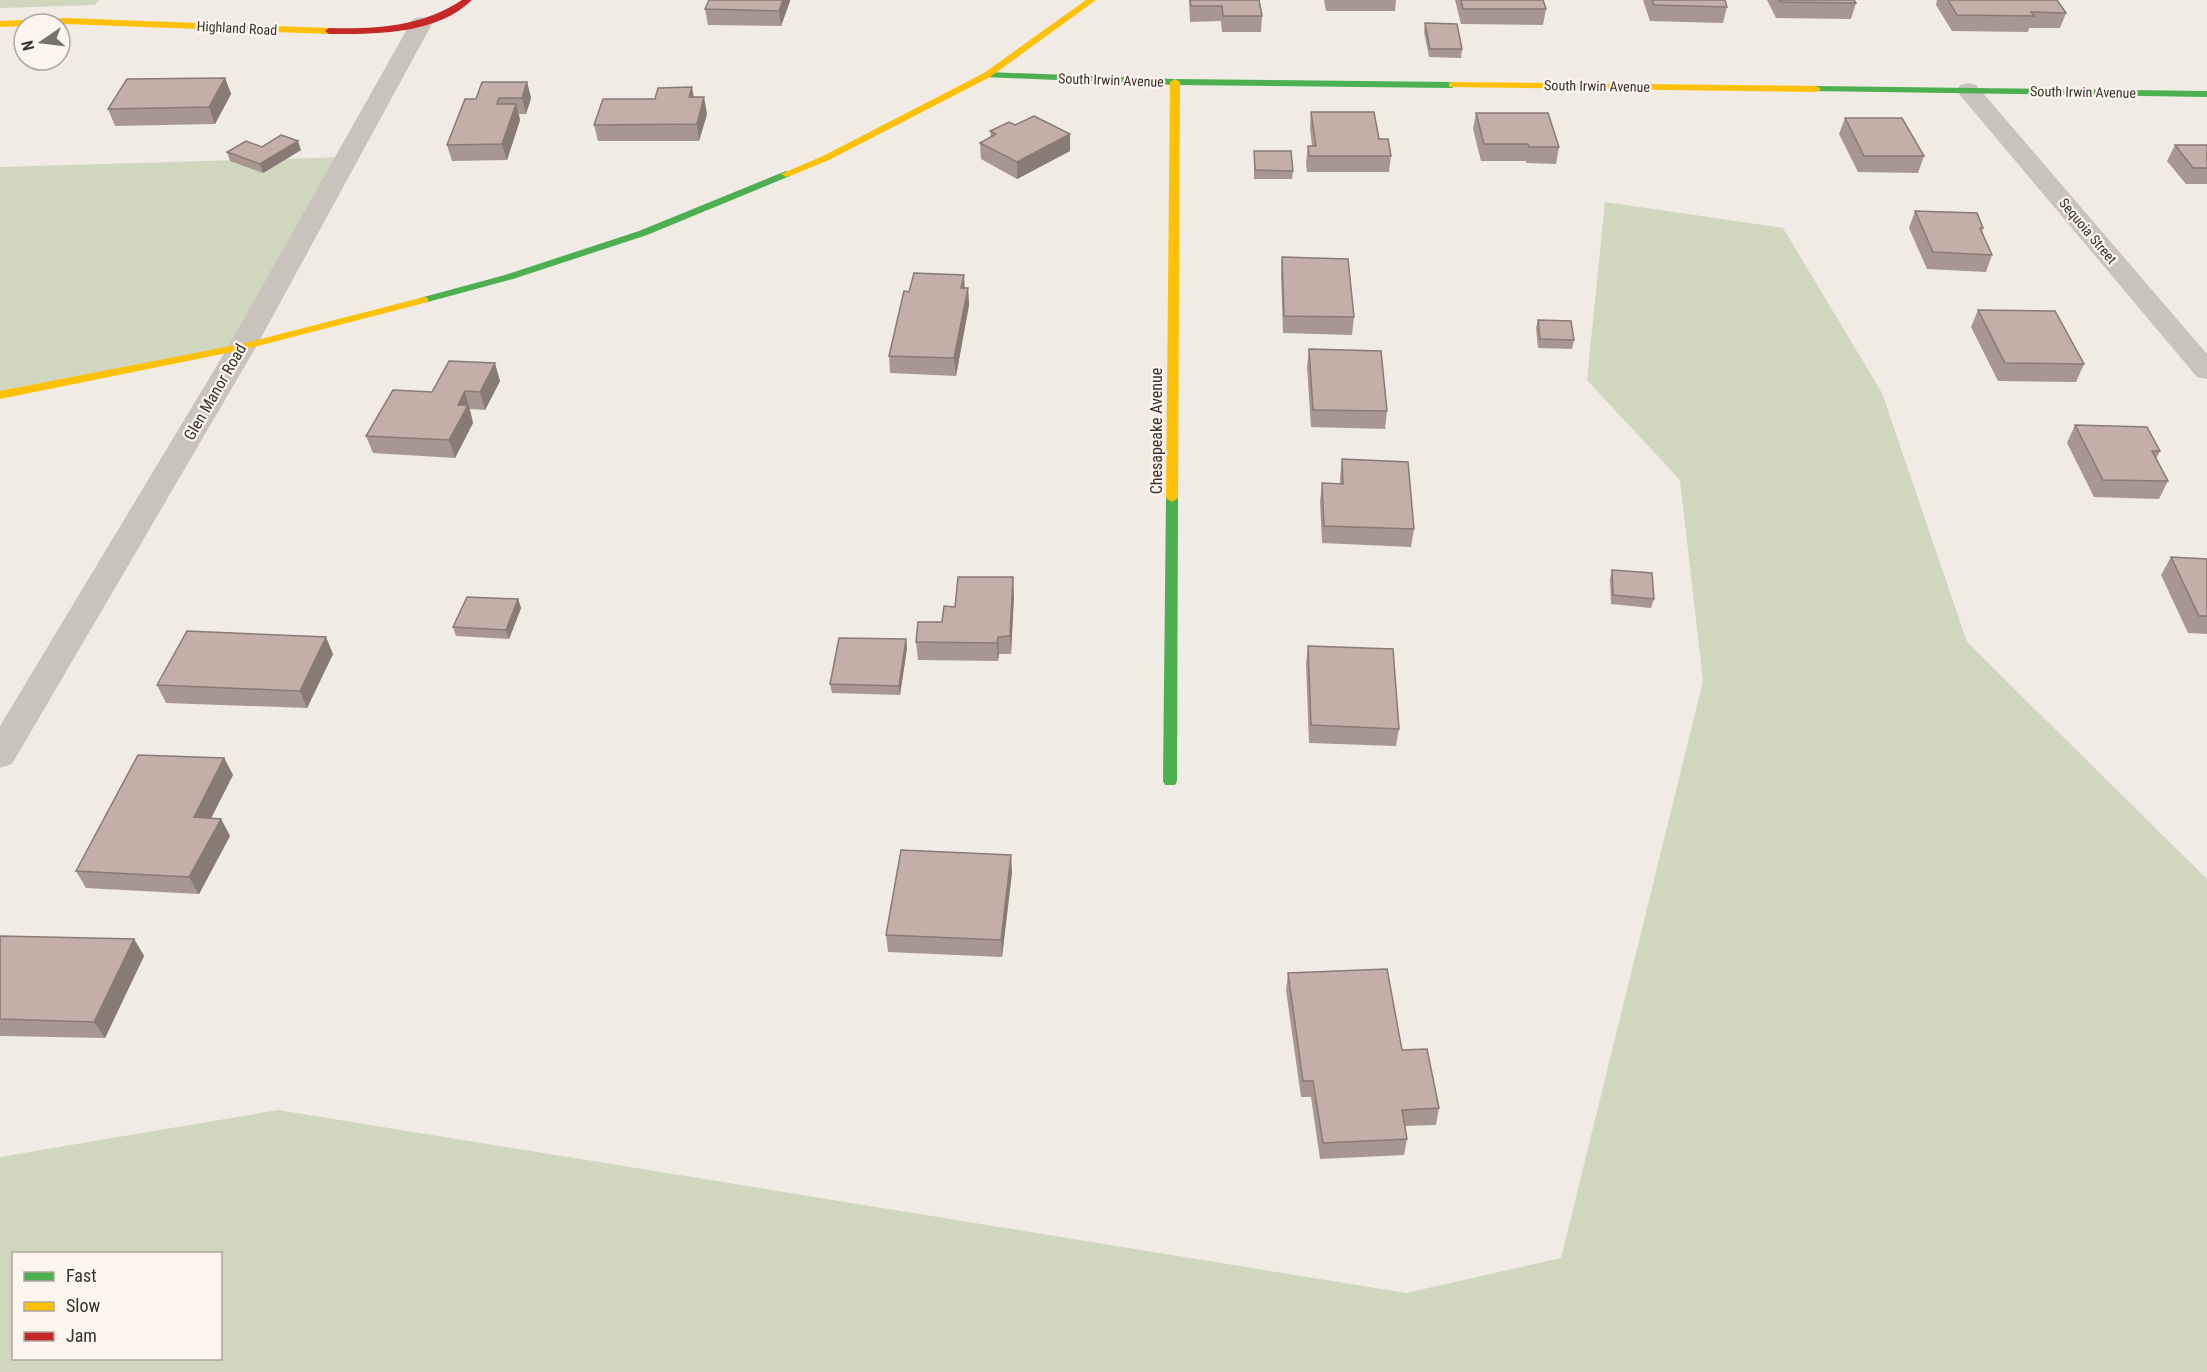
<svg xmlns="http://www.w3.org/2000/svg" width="2207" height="1372" font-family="'Roboto Condensed',sans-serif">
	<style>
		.green { fill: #d1d6bf; fill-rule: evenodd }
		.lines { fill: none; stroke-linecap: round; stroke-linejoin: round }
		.street { fill: #c9c3be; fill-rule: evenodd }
		.fast { fill: #4caf50; fill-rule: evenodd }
		.slow { fill: #ffc107; fill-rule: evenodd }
		.jam { fill: #c62828; fill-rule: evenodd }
		.wall { fill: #a89690 }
		.shaded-wall { fill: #887a75 }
		.building { fill: #c3afa7; stroke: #887a75; stroke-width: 1.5 }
		.labels { text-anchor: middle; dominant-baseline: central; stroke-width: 4.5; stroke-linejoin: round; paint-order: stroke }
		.far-street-label { font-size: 14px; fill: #3b302b; stroke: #fbf5ee }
		.street-label { font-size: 16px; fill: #3b302b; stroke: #fbf5ee }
	</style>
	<rect width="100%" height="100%" fill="#f0ebe5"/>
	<!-- green -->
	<g class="green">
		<polygon points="0,0 99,0 95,5 0,8"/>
		<polygon points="346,157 242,347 0,395 0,167"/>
		<path d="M1605,202L1783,228L1882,393L1967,642L2207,879V1372H0V1157L278,1110L1406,1293L1561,1258L1703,681L1680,480L1587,380ZM14,1254H220V1358H14Z"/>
	</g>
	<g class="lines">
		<!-- street -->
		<g class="street">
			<polygon points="421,17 429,19 432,24 256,347 12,764 0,768 0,726 228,347 410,24 413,19"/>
			<polygon points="1968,83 1976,85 2207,354 2207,379 2197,377 1960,95 1957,90 1960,85"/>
		</g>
		<!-- fast -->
		<g class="fast">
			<polygon points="987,72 1175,79 1452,82 1457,85 1452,88 1175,85 984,77 982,75"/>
			<polygon points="1816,86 2207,91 2207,97 1813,91 1811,89"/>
			<polygon points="786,171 790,172 790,176 647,235 513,279 424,303 419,300 420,298 505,275 639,231"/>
			<polygon points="1172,494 1178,498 1177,781 1175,785 1165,785 1163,781 1166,498"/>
		</g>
		<!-- slow -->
		<g class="slow">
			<polygon points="1086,0 1096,0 990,77 829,160 790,176 786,177 781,174 823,156 984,73"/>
			<polygon points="66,18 329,28 333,31 329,34 66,24 0,27 0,21"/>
			<polygon points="1175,79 1180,82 1178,498 1172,502 1166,498 1170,82"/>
			<polygon points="1452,82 1816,86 1821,89 1816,92 1449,87 1449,83"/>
			<polygon points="424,297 428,298 428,302 242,350 0,399 0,391 241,344"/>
		</g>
		<!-- jam -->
		<path class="jam" d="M462,0H472C436,35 376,34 329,34L325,31L329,28C377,29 421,27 462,0Z"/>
	</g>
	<!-- wall -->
	<g class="wall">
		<polygon points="709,0 790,0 790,1 781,26 708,25 705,9"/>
		<polygon points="1189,0 1259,0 1262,16 1261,32 1222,32 1221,21 1190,22"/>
		<polygon points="1324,0 1396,0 1395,11 1326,11"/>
		<polygon points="1455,0 1543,0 1546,9 1543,25 1461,24"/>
		<polygon points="1643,0 1725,0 1727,7 1723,23 1650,21"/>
		<polygon points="1767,0 1854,0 1856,3 1851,19 1776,18"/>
		<polygon points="1937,0 2057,0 2066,13 2060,28 2029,28 2028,32 1952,31 1936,5"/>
		<polygon points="1425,23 1462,49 1461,58 1429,57 1424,32"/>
		<polygon points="225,78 231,94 215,124 115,126 108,109"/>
		<polygon points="527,82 531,98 526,114 519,114 520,120 507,160 452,161 447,145 476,99"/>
		<polygon points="694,97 707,114 699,141 598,141 594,125 655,99"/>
		<polygon points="1311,112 1379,139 1391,156 1389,172 1307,172 1306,163 1308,146 1312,146 1310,128"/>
		<polygon points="1476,113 1559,147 1556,164 1526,163 1526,161 1481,161 1473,129"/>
		<polygon points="1845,118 1924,156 1918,173 1858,172 1839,134"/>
		<polygon points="990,131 1070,151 1017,179 981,159 980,143 991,137"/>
		<polygon points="2175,145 2207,145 2207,184 2186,184 2167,161"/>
		<polygon points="262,147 301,150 263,173 230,161 227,152"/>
		<polygon points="1254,151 1293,171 1292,179 1254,179"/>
		<polygon points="1915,211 1983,228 1982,232 1992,255 1986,272 1927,269 1909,228"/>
		<polygon points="1282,257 1354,317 1352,335 1283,333 1281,274"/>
		<polygon points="968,288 969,305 956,376 890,373 889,356 909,292"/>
		<polygon points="1978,310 2084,364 2076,382 1998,381 1971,327"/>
		<polygon points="1538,320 1574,340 1572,349 1538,348 1536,328"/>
		<polygon points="1309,349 1387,411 1385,429 1311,427 1307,367"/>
		<polygon points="500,381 485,410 470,409 473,423 455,458 373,453 366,436 432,392"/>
		<polygon points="2075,425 2160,451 2156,459 2168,481 2159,499 2094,497 2067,443"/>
		<polygon points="1342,459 1414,529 1411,547 1322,543 1320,501 1322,483 1340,484 1340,477"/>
		<polygon points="2171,557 2207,559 2207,634 2188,633 2161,575"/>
		<polygon points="1612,570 1654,599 1651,608 1611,604 1610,579"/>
		<polygon points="1014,595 1011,654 999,654 998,661 918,660 916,642 942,622 955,607"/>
		<polygon points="518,599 521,608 509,639 456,636 453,627"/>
		<polygon points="906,639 907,648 900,695 832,693 830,684"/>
		<polygon points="1308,646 1399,729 1396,746 1309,743 1306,664"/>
		<polygon points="333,654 307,708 166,703 157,685"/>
		<polygon points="224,758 233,775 211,818 221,819 230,836 199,894 86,888 76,871"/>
		<polygon points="1012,872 1002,957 888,952 886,935"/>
		<polygon points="0,936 134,939 144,956 105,1038 0,1036"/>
		<polygon points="1288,973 1439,1108 1436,1125 1405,1126 1407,1139 1404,1155 1320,1159 1311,1097 1301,1097 1286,990"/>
	</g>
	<!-- shaded-wall -->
	<g class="shaded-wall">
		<polygon points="783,0 790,0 790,1 781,26 779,11"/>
		<polygon points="225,78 231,94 215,124 209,107"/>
		<polygon points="527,82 531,98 526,114 522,98"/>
		<polygon points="692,87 695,104 689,97"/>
		<polygon points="704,97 707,114 699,141 697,124"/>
		<polygon points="516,104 520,120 507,160 502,144"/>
		<polygon points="1070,134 1070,151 1017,179 1017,162"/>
		<polygon points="298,141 301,150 263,173 260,164"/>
		<polygon points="964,275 965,292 961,288"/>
		<polygon points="968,288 969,305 956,376 954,358"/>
		<polygon points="495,363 500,381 485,410 480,392"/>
		<polygon points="465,391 473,423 455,458 449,440 458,405"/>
		<polygon points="1013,577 1014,595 1011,654 1010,636"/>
		<polygon points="518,599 521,608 509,639 506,630"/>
		<polygon points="326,637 333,654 307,708 300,691"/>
		<polygon points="998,637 999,654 998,661 997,643"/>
		<polygon points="906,639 907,648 900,695 899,686"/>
		<polygon points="224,758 233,775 203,834 194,817"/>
		<polygon points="221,819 230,836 199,894 189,877"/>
		<polygon points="1011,855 1012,872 1002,957 1001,940"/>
		<polygon points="134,939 144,956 105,1038 94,1022"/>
	</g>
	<!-- building -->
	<g class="building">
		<polygon points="709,0 783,0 779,11 705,9"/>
		<polygon points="1190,0 1259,0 1262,16 1223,16 1222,6 1191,6"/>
		<polygon points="1461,0 1543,0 1546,9 1463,9"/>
		<polygon points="1652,0 1725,0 1727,7 1654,5"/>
		<polygon points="1779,0 1854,0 1856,3 1780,2"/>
		<polygon points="1948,0 2057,0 2066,13 2031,12 2034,16 1957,15"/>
		<polygon points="1425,23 1457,24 1462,49 1430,49"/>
		<polygon points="225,78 209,107 108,109 127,79"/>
		<polygon points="482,82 527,82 522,98 499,98 497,104 516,104 502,144 447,145 465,99 476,99"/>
		<polygon points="692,87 689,97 704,97 697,124 594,125 603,99 655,99 658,88"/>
		<polygon points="1311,112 1374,112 1379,139 1388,139 1391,156 1309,156 1308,146 1316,146"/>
		<polygon points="1476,113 1548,113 1559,147 1529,147 1528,144 1484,144"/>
		<polygon points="1034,116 1070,134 1017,162 980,143 996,134 990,131 1009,122 1015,125"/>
		<polygon points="1845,118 1902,118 1924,156 1864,156"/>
		<polygon points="281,135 298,141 260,164 227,152 246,141 262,147"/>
		<polygon points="2175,145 2207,145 2207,168 2193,168"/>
		<polygon points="1254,151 1291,151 1293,171 1255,170"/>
		<polygon points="1915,211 1977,213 1983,228 1980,228 1992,255 1933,252"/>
		<polygon points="1282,257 1348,259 1354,317 1284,316"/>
		<polygon points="914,273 964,275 961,288 968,288 954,358 889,356 904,291 909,292"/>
		<polygon points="1978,310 2055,311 2084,364 2005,363"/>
		<polygon points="1538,320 1571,321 1574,340 1540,339"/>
		<polygon points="1309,349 1381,351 1387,411 1313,410"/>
		<polygon points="449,361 495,363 480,392 465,391 458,405 468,405 449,440 366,436 393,390 432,392"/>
		<polygon points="2075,425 2147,427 2160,451 2152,451 2168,481 2103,480"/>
		<polygon points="1342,459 1408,462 1414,529 1324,526 1322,483 1343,484"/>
		<polygon points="2171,557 2207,559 2207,616 2199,616"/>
		<polygon points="1612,570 1652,573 1654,599 1613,595"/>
		<polygon points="958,577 1013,577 1010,636 998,637 997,643 916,642 918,622 942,622 944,606 955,607"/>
		<polygon points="467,597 518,599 506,630 453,627"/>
		<polygon points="187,631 326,637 300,691 157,685"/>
		<polygon points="839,638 906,639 899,686 830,684"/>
		<polygon points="1308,646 1393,649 1399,729 1311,725"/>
		<polygon points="138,755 224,758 194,817 221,819 189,877 76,871"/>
		<polygon points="901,850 1011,855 1001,940 886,935"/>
		<polygon points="0,936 134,939 94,1022 0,1019"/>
		<polygon points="1387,969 1402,1050 1427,1049 1439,1108 1402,1110 1407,1139 1323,1143 1313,1081 1303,1081 1288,973"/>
	</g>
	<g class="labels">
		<!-- far-street labels -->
		<g class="far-street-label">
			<text transform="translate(237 28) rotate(3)">Highland Road</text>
			<text transform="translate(1111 80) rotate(2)">South Irwin Avenue</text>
			<text transform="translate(1597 86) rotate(1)">South Irwin Avenue</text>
			<text transform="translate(2083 92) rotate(1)">South Irwin Avenue</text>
			<text transform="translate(2088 231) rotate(50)">Sequoia Street</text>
		</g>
		<!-- street labels -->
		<g class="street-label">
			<text transform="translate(215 392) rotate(-60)">Glen Manor Road</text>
			<text transform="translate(1156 431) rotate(-90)">Chesapeake Avenue</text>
		</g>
	</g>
	<!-- legend -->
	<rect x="12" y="1252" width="210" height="108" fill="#fbf5ee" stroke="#aea6a0" stroke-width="1.5"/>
	<rect x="24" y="1272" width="30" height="9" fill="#4caf50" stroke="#aea6a0" stroke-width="1.5"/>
	<text x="66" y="1282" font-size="18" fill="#3b302b">Fast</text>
	<rect x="24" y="1302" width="30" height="9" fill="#ffc107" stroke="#aea6a0" stroke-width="1.5"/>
	<text x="66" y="1312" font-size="18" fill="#3b302b">Slow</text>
	<rect x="24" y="1332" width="30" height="9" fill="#c62828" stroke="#aea6a0" stroke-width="1.5"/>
	<text x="66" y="1342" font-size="18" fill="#3b302b">Jam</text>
	<!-- north arrow -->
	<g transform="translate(42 42) rotate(256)"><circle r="28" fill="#fbf5ee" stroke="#aea6a0" stroke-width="1.5"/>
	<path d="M0-4.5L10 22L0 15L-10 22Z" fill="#7a716c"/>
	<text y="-9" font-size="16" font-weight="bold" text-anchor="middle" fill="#3b302b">N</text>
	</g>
</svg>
